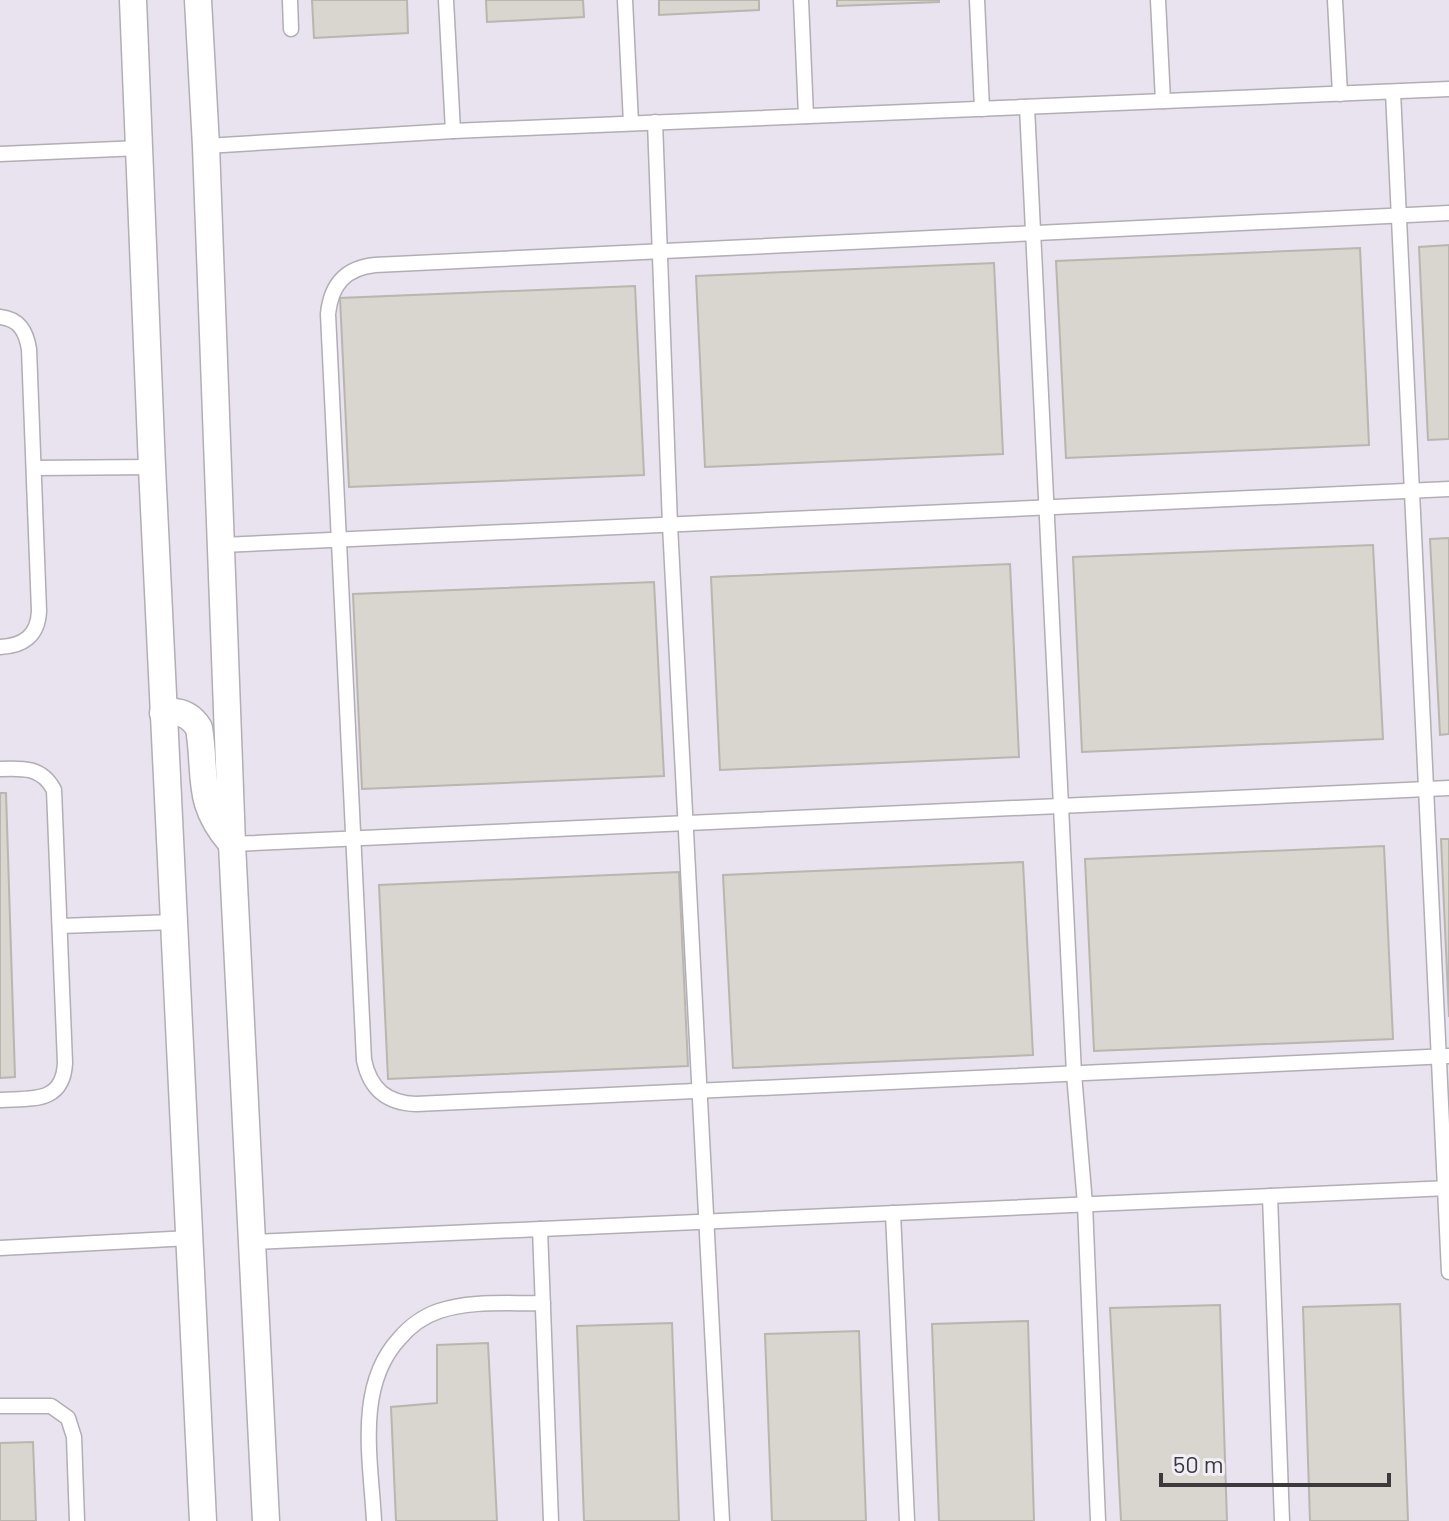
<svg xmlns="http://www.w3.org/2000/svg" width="1449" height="1521" font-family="Barlow,sans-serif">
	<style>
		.built { fill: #e9e2ef }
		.building { fill: #d9d5cf; stroke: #b9b5af; stroke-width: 2 }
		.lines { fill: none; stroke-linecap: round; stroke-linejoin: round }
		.lane-casing { stroke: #b2aeb4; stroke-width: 17 }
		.street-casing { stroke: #b2aeb4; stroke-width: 29 }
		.lane { stroke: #fff; stroke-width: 14 }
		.street { stroke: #fff; stroke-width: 26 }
	</style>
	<rect width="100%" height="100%" fill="#f2eef5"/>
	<!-- built -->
	<rect class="built" x="0" y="0" width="1449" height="1521"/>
	<!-- building -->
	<g class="building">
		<polygon points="312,0 407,0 408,33 314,38"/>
		<polygon points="486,0 583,0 584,17 487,22"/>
		<polygon points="659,0 759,0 759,10 659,15"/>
		<polygon points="837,0 939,0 939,2 837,6"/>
		<polygon points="1449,245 1449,439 1428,440 1419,247"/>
		<polygon points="1360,248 1369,445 1066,458 1056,261"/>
		<polygon points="994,263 1003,454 705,467 696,276"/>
		<polygon points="635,286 644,475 349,487 340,298"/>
		<polygon points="1449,538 1449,734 1440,735 1430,539"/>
		<polygon points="1373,545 1383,739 1082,752 1073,557"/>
		<polygon points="1010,564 1019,757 720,770 711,577"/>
		<polygon points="654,582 664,776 362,789 353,594"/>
		<polygon points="0,793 6,793 15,1077 0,1078"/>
		<polygon points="1441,839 1449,839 1449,1017"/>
		<polygon points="1384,846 1393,1039 1094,1051 1085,859"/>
		<polygon points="1023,862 1033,1055 733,1068 723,875"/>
		<polygon points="679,872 688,1066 388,1079 379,885"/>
		<polygon points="1400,1304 1408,1521 1310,1521 1303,1307"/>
		<polygon points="1220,1305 1227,1521 1121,1521 1110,1308"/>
		<polygon points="1028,1321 1034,1521 939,1521 932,1324"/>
		<polygon points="672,1323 679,1521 584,1521 577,1326"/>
		<polygon points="859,1331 866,1521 772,1521 765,1334"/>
		<polygon points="488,1343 497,1521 396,1521 391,1407 437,1403 437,1345"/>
		<polygon points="33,1442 36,1521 0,1521 0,1443"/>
	</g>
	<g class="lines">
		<defs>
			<g id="lane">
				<polyline points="290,0 291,29"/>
				<polyline points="446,0 453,131"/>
				<polyline points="625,0 631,123"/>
				<polyline points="801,0 806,116"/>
				<polyline points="977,0 982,109"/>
				<polyline points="1158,0 1163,101"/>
				<polyline points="1335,0 1340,94"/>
				<polyline points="1393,92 1449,1272"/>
				<polyline points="1027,107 1074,1074 1085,1204 1098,1521"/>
				<polyline points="655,122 670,525 722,1521"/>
				<polyline points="206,146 453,131 1449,89"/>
				<polyline points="0,154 140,148"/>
				<path d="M1449,213L375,265C346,268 331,284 328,314L364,1060C370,1089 387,1103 416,1104L1449,1056"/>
				<path d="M0,317C19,319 26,331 29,349L39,611C38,636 23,646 0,647"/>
				<polyline points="34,468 152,467"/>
				<polyline points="222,545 1449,489"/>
				<path d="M0,769C23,768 42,767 54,790L65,1063C63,1104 31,1098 0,1100"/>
				<polyline points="232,844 1449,788"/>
				<polyline points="60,926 174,922"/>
				<polyline points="1270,1196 1282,1521"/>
				<polyline points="893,1213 907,1521"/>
				<polyline points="540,1229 551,1521"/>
				<polyline points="252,1242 1449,1188"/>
				<polyline points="0,1248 190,1238"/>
				<polyline points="0,1406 51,1406 68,1418 74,1437 77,1521"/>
				<path d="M374,1521C371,1461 355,1387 399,1339C409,1327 424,1316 439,1311C471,1300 509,1304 543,1303"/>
			</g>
			<g id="street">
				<polyline points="133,0 152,467 203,1521"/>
				<polyline points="198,0 206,146 232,844 266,1521"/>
				<path d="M163,713C179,710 190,714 199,728C207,777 195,802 232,844"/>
			</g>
		</defs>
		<!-- lane casing -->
		<use href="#lane" class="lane-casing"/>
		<!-- street casing -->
		<use href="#street" class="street-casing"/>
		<!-- lane -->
		<use href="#lane" class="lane"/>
		<!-- street -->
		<use href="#street" class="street"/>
	</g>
	<!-- scale -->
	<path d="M1161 1473v12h228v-12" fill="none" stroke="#3c3a3d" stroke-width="4"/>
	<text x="1173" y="1473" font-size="24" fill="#3c3a3d" stroke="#f2eef5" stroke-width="6" paint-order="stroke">50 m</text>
</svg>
